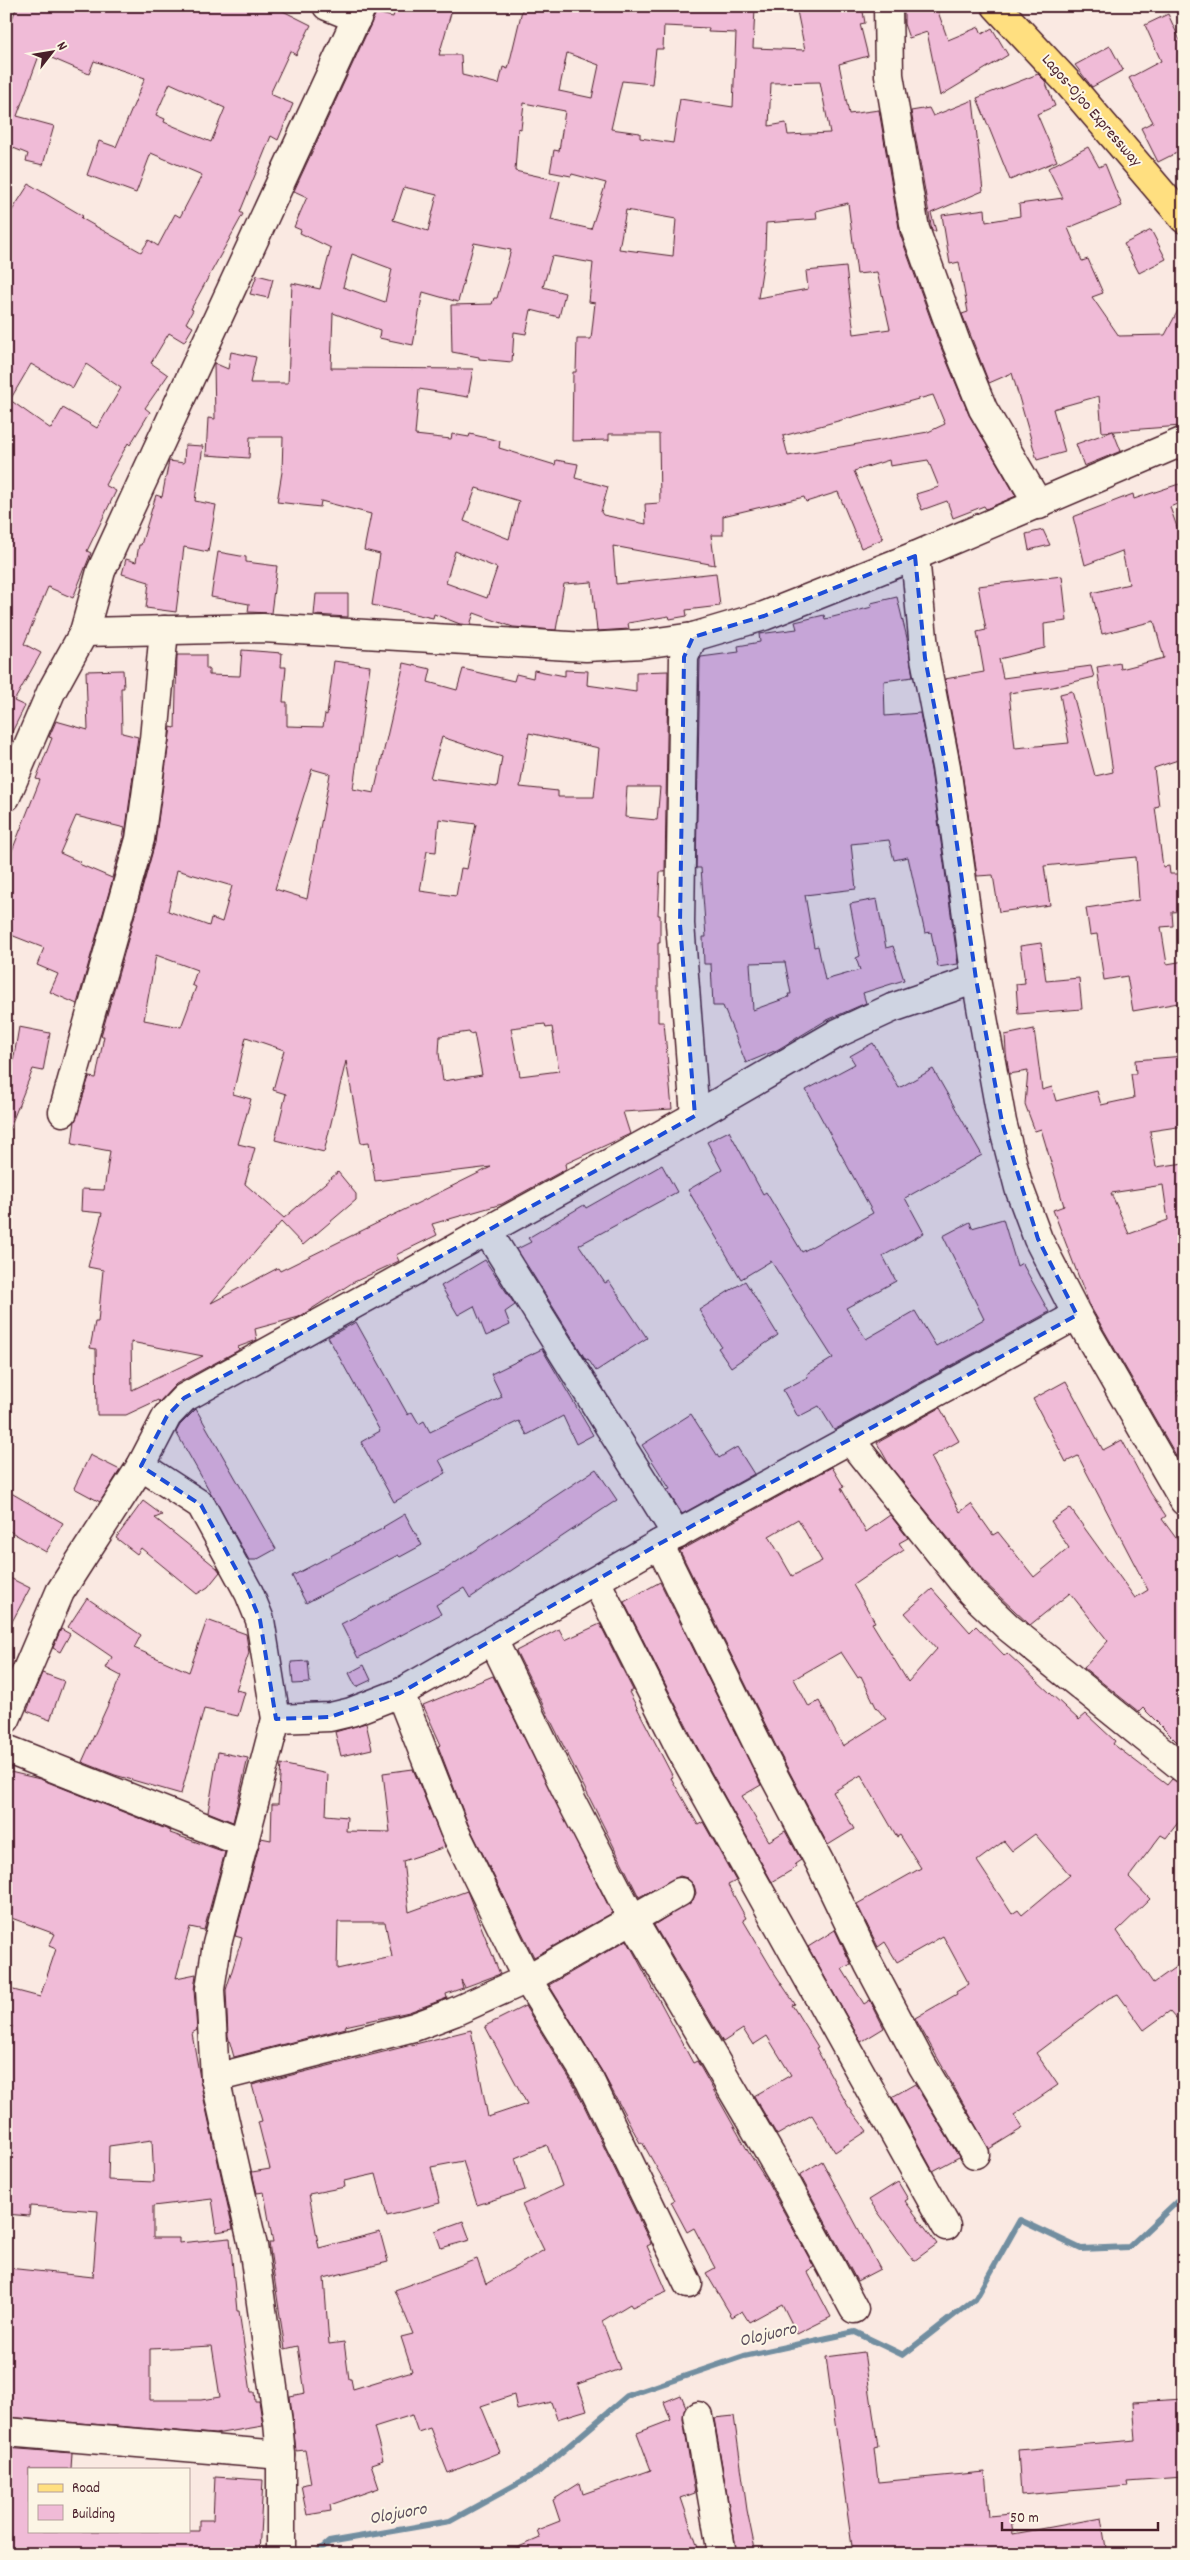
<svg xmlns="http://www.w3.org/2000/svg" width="1190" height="2560" font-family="Dekko,sans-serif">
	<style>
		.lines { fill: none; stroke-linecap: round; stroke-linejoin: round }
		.stream { stroke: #728ea0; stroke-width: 6 }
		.building { fill: #f0bbd7; stroke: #4a1f2b; fill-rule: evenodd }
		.minor-casing { stroke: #4a1f2b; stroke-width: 31 }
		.major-casing { stroke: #4a1f2b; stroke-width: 31 }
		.minor { stroke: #fcf5e5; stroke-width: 28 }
		.major { stroke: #ffdf80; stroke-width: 28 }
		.marked { fill: #1d4ed8; fill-opacity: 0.2; stroke: #1d4ed8; stroke-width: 4; stroke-dasharray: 10 6; stroke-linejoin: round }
		.labels { text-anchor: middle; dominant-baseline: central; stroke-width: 4; stroke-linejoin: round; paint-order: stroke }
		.street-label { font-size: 16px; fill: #4a1f2b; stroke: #fcf5e5 }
		.water-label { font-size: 18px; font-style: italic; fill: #5b4d5c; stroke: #fcf5e5 }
	</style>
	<rect width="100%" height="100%" fill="#fae9e2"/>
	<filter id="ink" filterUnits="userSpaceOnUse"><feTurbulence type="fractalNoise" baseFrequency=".02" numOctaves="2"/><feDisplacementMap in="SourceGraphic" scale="10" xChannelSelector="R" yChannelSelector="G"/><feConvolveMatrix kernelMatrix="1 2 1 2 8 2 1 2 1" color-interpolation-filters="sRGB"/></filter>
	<g filter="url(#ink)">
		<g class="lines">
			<!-- stream -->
			<polyline class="stream" points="315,2554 329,2542 450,2521 537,2473 627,2396 744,2356 855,2332 903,2355 976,2298 1020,2220 1081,2249 1129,2247 1184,2195"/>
		</g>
		<!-- building -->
		<g class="building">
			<path d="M17,6H273L311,25L296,55L290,51L270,94L293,104L278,140L271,136L240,212L243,214L191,309L193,310L186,323L193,327L184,342L169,333L151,363L168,375L145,408L150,412L130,445L128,443L105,485L116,491L87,551L91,553L73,598L48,587L24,644L41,653L14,701L25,706L6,744V220L29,184L83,216L81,218L141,252L149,240L158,246L175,214L180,217L202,175L151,153L136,193L87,175L99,141L116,147L145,78L94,61L89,74L40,53L17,116L54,126L43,165L26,161L28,154L6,145V35ZM170,83L225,108L211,142L164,122L165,119L156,115ZM31,364L73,388L86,364L121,388L97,428L63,408L51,429L10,400Z"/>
			<path d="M396,6H453L439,55H461L462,75L499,84L503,67L508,69L523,6H718L755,9L753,48L805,50L796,6H862L865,23L860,24L868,56L839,64L849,114L879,110L900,234L940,345L969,415L1016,496L986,509L984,506L953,518L947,501L922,510L916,494L939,487L928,460L890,466L889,460L854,471L883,539L861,548L838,492L806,502L804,497L723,516V535H711L715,565L613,546L616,584L716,573L720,606L686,610L687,616L670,619L669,616L628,623L629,629L597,631L592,582L564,584L556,630L513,627L474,613L470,625L460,624L434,614L433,618L372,605L380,554L364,550L371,514L321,501L320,507L277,502L282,472L283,437H250L249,458L206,455L208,418L215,419L214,363L228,369L231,352L256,357L250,383H288L292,283L320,289L331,248L300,233L301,230L294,227L307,197L294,191L376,13L393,17ZM664,26L709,28L708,32L736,33L733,107L680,99L673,143L640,138V133L611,129L622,81L652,84L656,49H663ZM567,53L599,65L592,98L559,91ZM820,82L830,133L788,135L786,123L769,126L771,83ZM524,103L565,111L559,151L554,150L550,172L571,176L572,174L606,183L591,229L551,220L560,181L515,171L518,128L521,129ZM404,187L437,195L428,231L393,220ZM848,203L857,274L877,272L890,329L854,334L846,267L806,271L808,289L758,298L765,252L766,223L817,219L816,211ZM626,210L676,219L673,256L619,249ZM474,243L511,250L497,298H494L492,304L451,305L452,352L479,357V359L512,362L514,332L526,334L531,310L559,317L565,293L543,287L552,256L593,263L589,302L595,303L591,339H577L576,372H573L572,441L609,440V434H659L660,503L645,504L646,524L603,515L601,512L608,487L575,478L578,464L556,460L555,465L499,448L500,441L470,434L469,437L452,434L451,439L415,435L419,389L468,397L473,369L331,368L333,313L380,330L379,338L413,345L423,292L458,302ZM352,254L392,269L385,302L343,287ZM933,395L945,424L928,432L788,456L783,436ZM476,488L519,501L509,539L464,521ZM455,551L497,568L487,598L446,583Z"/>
			<polygon points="911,6 936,6 948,40 979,27 982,34 992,28 1008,55 940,96 927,32 909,38 904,24 904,9"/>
			<polygon points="1168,14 1184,49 1184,149 1158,162 1141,128 1153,122 1129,78 1161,61 1145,25"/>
			<polygon points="1110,46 1123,70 1092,87 1075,65"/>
			<polygon points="1038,74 1045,81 1055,106 1037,114 1057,161 1010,180 977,98"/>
			<polygon points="973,100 983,191 931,213 936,231 932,231 911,111 929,108 933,116"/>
			<polygon points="1088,147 1099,167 1105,164 1122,206 1068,228 1082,261 1088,259 1103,293 1092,297 1119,336 1165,335 1184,299 1184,419 1180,419 1181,426 1102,432 1099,396 1053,409 1065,452 1037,460 1012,373 989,383 970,334 962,314 968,312 959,262 950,264 942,215 985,209 986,222 1020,216 1019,204 1063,198 1048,168"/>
			<polygon points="1151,230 1166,259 1139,273 1124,244"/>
			<polygon points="257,275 273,279 268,298 250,294"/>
			<polygon points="1113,431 1121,451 1084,466 1076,444"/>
			<polygon points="185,445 203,446 195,501 216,505 208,552 184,547 176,612 146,608 149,582 122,574 126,559 136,562 139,545 141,545 156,495 162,497 169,461 184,463"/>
			<polygon points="1179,484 1184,501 1170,507 1184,547 1184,758 1154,768 1159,806 1155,807 1163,867 1169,866 1170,874 1184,874 1184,911 1172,912 1173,926 1161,927 1167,964 1184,961 1184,1002 1133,1011 1127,976 1104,980 1097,934 1090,935 1086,908 1139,900 1136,857 1044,866 1050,905 999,912 993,875 977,876 961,765 945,679 984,672 977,632 986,630 978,586 1062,576 1067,621 1044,624 1045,648 999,659 1003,678 1091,666 1094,677 1053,687 1009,693 1015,748 1069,743 1060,694 1072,691 1095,776 1113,772 1097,667 1120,663 1121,669 1164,658 1154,621 1102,634 1092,593 1129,584 1122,551 1085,565 1073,517 1133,494 1134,499"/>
			<polygon points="1043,530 1050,545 1029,550 1026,534"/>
			<polygon points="218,552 246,557 246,562 277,566 271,613 248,612 249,604 211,597"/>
			<polygon points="316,594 348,594 348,617 314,615"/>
			<path d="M897,597L907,638L913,677L884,681L885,716L920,713L931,770L958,964L938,967L931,932L925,933L908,857L894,860L889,840L851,844L856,889L805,895L814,947L818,946L825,980L860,970L856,958L860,956L850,904L877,899L886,948L893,946L904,980L863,993L866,1003L825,1021L777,1050L746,1063L723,1006H713L711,964H704L703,937H706L701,868H696L700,660L701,657L739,652L738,646L760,642L759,634L797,629L795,622L824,615L825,619L872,607L871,603ZM785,962L791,994H788L789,997L753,1010L750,963Z"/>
			<path d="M242,650L282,653L281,667H286L283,702H287V726L323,727L325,714L327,715L334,661L370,666L353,789L374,793L404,663L431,669L428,682L457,690L463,669L514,681L516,674L533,678L534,670L565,676V670L588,671L587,685L636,692V672L668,671L665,872H660L658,915H660V943H658V1022H664L672,1109L623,1112L630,1134L565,1164L566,1169L502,1204L432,1224L437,1235L396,1255L399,1261L352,1283L299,1317L255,1329L257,1340L238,1347L239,1350L176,1384L159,1402L158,1400L126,1415H97L96,1349L90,1348L95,1322H98L103,1270L88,1267L102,1213L81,1211L82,1189L104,1190L110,1151L72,1144L75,1121L89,1077L96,1078L104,1036H101L155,843L171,727L175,728L177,655H206V669H209V675L240,676ZM529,733L599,748L594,797H558V791L520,787ZM442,737L502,757L497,787L430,778ZM312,769L330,774L307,899L275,889ZM627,787H660L657,820L625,817ZM439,819L476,824L467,869L461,868L456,896L420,891L427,851L436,852ZM177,870L232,886L222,922L211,918L209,926L168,911ZM156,955L197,970L192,985L196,987L181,1027L144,1020ZM545,1024L546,1028L552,1027L559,1071L520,1076L511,1028ZM469,1032L470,1034L474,1033L482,1075L443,1081L439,1053L440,1036ZM246,1037L284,1050L273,1090L286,1094L275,1140L324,1152L346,1061L361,1143L369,1142L375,1181L491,1167L280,1271L278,1268L211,1303L281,1222L303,1245L356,1200V1194L338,1172L284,1218L245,1184L255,1148L238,1144L251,1099L233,1094ZM131,1342L203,1356L132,1390Z"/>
			<path d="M123,670L124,688H121L122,733L138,737L125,836L77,1004L50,992L58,974L37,965L44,948L6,933V866L40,780L36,779L52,738L49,737L56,721L88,730L86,671ZM76,816L125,828L112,878L79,864L80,862L60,853Z"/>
			<polygon points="1041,943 1046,981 1079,978 1082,1009 1018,1014 1016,984 1025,983 1020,946"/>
			<polygon points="19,1027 50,1033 43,1071 33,1069 7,1135 6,1066 12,1068"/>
			<path d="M1034,1029L1042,1090L1052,1087L1056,1101L1097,1091L1101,1105L1134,1098L1131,1074H1136L1135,1060L1184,1056V1126L1150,1131L1156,1167L1184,1163V1350L1178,1354L1184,1365V1388L1177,1392L1184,1404V1469L1090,1306L1053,1210L1064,1206L1041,1129L1035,1131L1025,1104L1028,1071L1009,1074L1006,1052L1005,1035ZM1163,1185L1168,1220L1129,1234L1111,1193Z"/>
			<polygon points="873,1043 899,1088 933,1069 982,1155 905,1198 924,1233 883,1256 896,1281 846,1308 866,1339 915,1311 936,1346 984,1319 943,1236 970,1222 972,1228 1003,1219 1017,1266 1022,1263 1049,1312 834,1430 819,1406 798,1417 783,1390 808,1377 807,1374 833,1358 771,1261 741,1279 688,1190 722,1170 707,1142 729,1131 763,1194 766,1192 802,1252 873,1213 806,1090 855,1064 850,1056"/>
			<polygon points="662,1165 677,1192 579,1245 605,1283 609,1281 647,1338 596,1371 588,1359 586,1360 517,1249 531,1242 528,1238 584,1205 586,1208"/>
			<polygon points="485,1260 515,1305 505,1312 510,1325 486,1336 474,1306 458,1315 441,1286"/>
			<polygon points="745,1281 778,1335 731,1367 718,1348 721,1346 699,1310"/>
			<polygon points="356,1322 408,1415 412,1412 419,1424 424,1421 430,1432 502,1397 491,1374 542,1349 593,1435 576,1444 563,1416 527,1435 519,1421 439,1460 446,1473 394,1502 361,1442 380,1431 328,1337"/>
			<polygon points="1066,1381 1103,1450 1122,1440 1148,1489 1166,1516 1162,1519 1184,1549 1184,1749 1143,1708 1139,1712 1084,1668 1108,1641 1070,1593 1030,1625 983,1581 890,1466 877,1443 940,1408 959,1441 931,1457 960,1512 971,1504 993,1535 998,1532 1034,1577 1069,1548 1051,1521 1070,1508 1135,1598 1148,1590 1078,1456 1066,1462 1033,1399"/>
			<polygon points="196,1409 276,1549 256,1560 249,1560 176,1432 180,1425"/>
			<polygon points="691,1414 719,1458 737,1447 754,1474 682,1514 667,1490 670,1489 642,1445"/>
			<polygon points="90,1455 120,1470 100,1502 74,1488"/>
			<path d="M832,1467L844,1487L841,1488L866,1532L890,1515L908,1538L899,1543L904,1550L853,1585L875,1622L872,1623L908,1682L937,1649L905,1613L932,1589L970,1632L976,1626L1005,1656L1007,1653L1079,1720L1086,1714L1115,1741L1113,1744L1167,1785L1172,1779L1184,1784V1815L1166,1838L1161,1835L1129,1877L1150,1899L1117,1931L1153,1983L1184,1961V2027L1170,2011L1144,2030L1118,1994L1109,1998L1036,2053L1058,2085L1014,2115L1023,2128L989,2149L915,2018L957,1994L956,1992L969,1984L943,1936L897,1962L885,1942L878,1947L857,1904L921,1868L900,1835L897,1837L861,1775L833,1792L854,1829L828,1845L780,1754L680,1551ZM798,1519L822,1561L792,1576L769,1536ZM841,1652L858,1678L861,1676L876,1707L886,1719L843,1746L819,1701L809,1707L794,1679ZM1035,1834L1070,1875L1022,1915L1018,1910L1012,1914L977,1861L1004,1841L1012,1851Z"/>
			<polygon points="596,1469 617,1500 470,1598 464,1588 436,1605 441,1614 358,1658 341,1624 446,1569"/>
			<polygon points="6,1490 63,1523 46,1552 6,1529"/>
			<polygon points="143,1501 162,1515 155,1518 217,1568 220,1572 208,1587 197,1594 141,1548 137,1554 116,1538"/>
			<polygon points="405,1514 422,1545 400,1557 398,1555 306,1603 292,1576 384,1528 383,1527"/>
			<polygon points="6,1576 30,1588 6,1633"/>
			<polygon points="660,1582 761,1785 742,1796 769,1841 785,1831 801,1860 795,1864 797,1867 772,1882 695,1743 624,1602"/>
			<polygon points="87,1598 141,1635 134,1648 189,1672 207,1620 246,1634 249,1653 236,1690 245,1692 238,1716 204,1709 181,1794 115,1775 82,1762 121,1676 106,1668 112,1657 68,1627"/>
			<polygon points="600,1624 633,1690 629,1692 673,1777 671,1778 698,1825 703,1822 736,1881 728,1885 746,1918 743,1920 775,1974 795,2004 792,2005 818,2047 816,2048 848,2106 867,2131 835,2152 812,2115 777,2135 754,2096 791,2075 767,2036 753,2045 743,2029 723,2042 654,1925 693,1900 696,1893 694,1885 687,1878 680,1876 639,1897 516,1651 559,1629 565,1640"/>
			<polygon points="61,1629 70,1634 60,1652 53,1648"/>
			<polygon points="308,1661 310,1683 293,1684 291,1662"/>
			<polygon points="364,1665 371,1680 356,1687 349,1673"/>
			<polygon points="42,1673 64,1681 50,1720 27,1711"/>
			<polygon points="493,1676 612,1913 534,1957 468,1824 438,1746 441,1745 423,1705"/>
			<polygon points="366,1723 372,1749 341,1756 335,1732"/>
			<polygon points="218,1752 248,1758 233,1822 208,1812"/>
			<path d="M281,1764L328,1774L326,1815L347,1817L346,1831L390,1832L383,1773L413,1769L445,1847L403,1861L409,1912L467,1891L500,1974L465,1987L461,1980L463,1988L446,1994L447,1998L409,2012L345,2026L346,2028L234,2057L228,2036L226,1990L242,1938L235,1936L261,1838L271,1840L272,1804H278ZM338,1922H385L392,1957L337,1969Z"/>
			<path d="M6,1771L40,1779L171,1831L170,1833L225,1852L204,1930L190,1927L176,1978L196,1974L194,1990L197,2030L192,2033L203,2095L233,2229L217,2232L212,2199L153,2206V2238H179V2243L230,2238L237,2311H239L251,2392H254L255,2401H259L263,2426L215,2434L6,2417L8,2268L93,2277L98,2211L30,2206L29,2216L6,2214V2062L12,2026L6,2025V1988L40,1997L56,1949L49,1946L55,1934L6,1916ZM152,2140L154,2182L108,2180L109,2146ZM212,2346L220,2397L201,2400H150V2349Z"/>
			<polygon points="835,1930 851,1964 842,1969 864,2004 870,2000 884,2028 861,2042 808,1947"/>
			<polygon points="627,1940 693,2063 697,2061 749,2153 767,2181 814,2267 807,2271 831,2317 797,2334 782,2304 749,2322 742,2311 732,2317 706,2273 715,2268 694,2228 687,2232 671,2202 675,2200 642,2142 640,2143 603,2073 549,1985"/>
			<path d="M525,2006L576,2089L651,2244L647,2246L667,2292L632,2307L630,2304L602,2321L620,2369L578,2384L587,2410L557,2419L551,2402L517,2410L514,2395L481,2406L500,2452L448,2473L430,2428L418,2432L412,2415L374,2427L383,2460L371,2464L379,2488L330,2505L331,2511L307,2515L301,2485L311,2483L305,2450L296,2451L290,2396L305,2393L298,2346L285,2349L269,2243H273L264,2192L257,2193L252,2172L270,2169L258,2122L262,2121L252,2085L471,2030L488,2117L527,2104L485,2026ZM547,2145L562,2186L522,2205L544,2250L486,2284L477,2259L395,2290L413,2334L401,2337L412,2371L353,2389L351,2379H349L344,2342L329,2344L324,2278L388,2262L380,2232L319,2248L309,2194L345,2187L344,2181L376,2174L387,2216L440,2203L431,2167L463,2161L477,2205L525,2190L515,2158Z"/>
			<polygon points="915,2084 959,2157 933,2171 892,2097"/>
			<polygon points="822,2161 880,2269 857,2281 800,2175"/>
			<polygon points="898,2182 908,2199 905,2201 937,2244 914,2261 869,2200"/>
			<polygon points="463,2221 470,2240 441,2248 435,2231"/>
			<polygon points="864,2352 878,2447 874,2448 878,2482 985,2472 989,2516 1010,2514 1013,2534 1101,2518 1107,2554 853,2554 826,2357"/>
			<polygon points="681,2395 686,2407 683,2419 695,2493 681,2498 699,2551 690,2554 572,2554 570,2548 557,2554 502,2554 540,2538 537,2530 560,2521 553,2500 580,2483 583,2494 651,2470 637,2433 671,2420 664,2402"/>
			<polygon points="1184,2399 1184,2477 1127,2481 1128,2486 1021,2495 1018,2450 1136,2440 1133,2402"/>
			<polygon points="734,2416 747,2510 756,2554 737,2554 714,2418"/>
			<polygon points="6,2448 72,2453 71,2469 29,2469 29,2531 199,2531 199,2520 213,2520 215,2477 263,2480 259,2554 6,2554"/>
		</g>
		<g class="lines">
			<defs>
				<g id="minor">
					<polyline points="327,6 357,18"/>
					<polyline points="888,6 889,75 915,229 955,340 983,409 1039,505"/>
					<polyline points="915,556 925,658 946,767 976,979 1002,1122 1019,1188 1038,1239 1077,1315 1184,1501"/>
					<polyline points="84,632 263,628 586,647 643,644 693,637 764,616 915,556 1184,441"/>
					<polyline points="693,637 684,657 680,924 695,1116"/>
					<polyline points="6,797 51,692 84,632 101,571 362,6"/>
					<polyline points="63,1112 140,839 154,739 164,630"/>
					<polyline points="487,1231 677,1535"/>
					<polyline points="850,1440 971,1592 1009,1628 1184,1769"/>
					<polyline points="141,1466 201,1505 249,1593 260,1620 276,1719 217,1944 210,1989 215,2078 253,2246 278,2423 281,2455 281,2554"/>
					<polyline points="659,1544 766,1761 820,1863 869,1965 922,2065 975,2154"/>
					<polyline points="596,1581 681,1750 946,2226"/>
					<polyline points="493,1640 572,1802 633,1920 781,2173 854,2309"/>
					<polyline points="400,1693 454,1830 527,1979 590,2081 688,2284"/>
					<polyline points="6,1719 60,1592 141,1466 167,1416 184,1398 695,1116 838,1033 892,1008 976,979"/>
					<polyline points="276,1719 330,1717 351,1712 400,1693 659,1544 1077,1315"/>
					<polyline points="6,1749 244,1843"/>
					<polyline points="215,2078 414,2027 454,2012 527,1979 680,1892"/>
					<polyline points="698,2416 722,2554"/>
					<polyline points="6,2432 281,2455"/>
				</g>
				<polyline id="major" points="996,6 1068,83 1184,219"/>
			</defs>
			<!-- minor casing -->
			<use href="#minor" class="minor-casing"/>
			<!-- major casing -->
			<use href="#major" class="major-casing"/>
			<!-- minor -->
			<use href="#minor" class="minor"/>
			<!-- major -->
			<use href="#major" class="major"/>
		</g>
	</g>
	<!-- marked area -->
	<path class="marked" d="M915,556L925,658L946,767L976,979L1002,1122L1038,1239L1077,1315L659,1544L400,1693L330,1717L276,1719L260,1620L249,1593L201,1505L141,1466L167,1416L184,1398L695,1116L680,924L684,657L693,637L764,616Z"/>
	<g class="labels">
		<!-- street labels -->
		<g class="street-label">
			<text transform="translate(1091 111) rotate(49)">Lagos-Ojoo Expressway</text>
		</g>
		<!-- water labels -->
		<g class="water-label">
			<text transform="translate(768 2336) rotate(-13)">Olojuoro</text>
			<text transform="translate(398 2515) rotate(-10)">Olojuoro</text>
		</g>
	</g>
	<!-- margin -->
	<rect width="1190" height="2560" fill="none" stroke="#fcf5e5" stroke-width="25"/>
	<rect x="12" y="12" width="1165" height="2535" fill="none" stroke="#4a1f2b" stroke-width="2" filter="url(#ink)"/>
	<!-- legend -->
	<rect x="28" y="2468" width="162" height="65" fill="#fcf5e5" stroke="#b59f9b"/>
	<rect x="38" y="2484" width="25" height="8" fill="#ffdf80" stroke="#b59f9b"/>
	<text x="72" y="2492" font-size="15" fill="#4a1f2b">Road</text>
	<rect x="38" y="2505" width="25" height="15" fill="#f0bbd7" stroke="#b59f9b"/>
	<text x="72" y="2518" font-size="15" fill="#4a1f2b">Building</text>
	<!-- north arrow -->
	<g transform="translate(52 52) rotate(59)" stroke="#fcf5e5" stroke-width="4" paint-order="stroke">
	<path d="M0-4L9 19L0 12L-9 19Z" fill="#4a1f2b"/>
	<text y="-8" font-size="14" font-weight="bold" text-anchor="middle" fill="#4a1f2b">N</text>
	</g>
	<!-- scale -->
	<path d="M1002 2522v8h156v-8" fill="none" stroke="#4a1f2b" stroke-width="2.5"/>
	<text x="1010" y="2522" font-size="15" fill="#4a1f2b" stroke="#fcf5e5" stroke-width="4" paint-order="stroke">50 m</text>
</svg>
